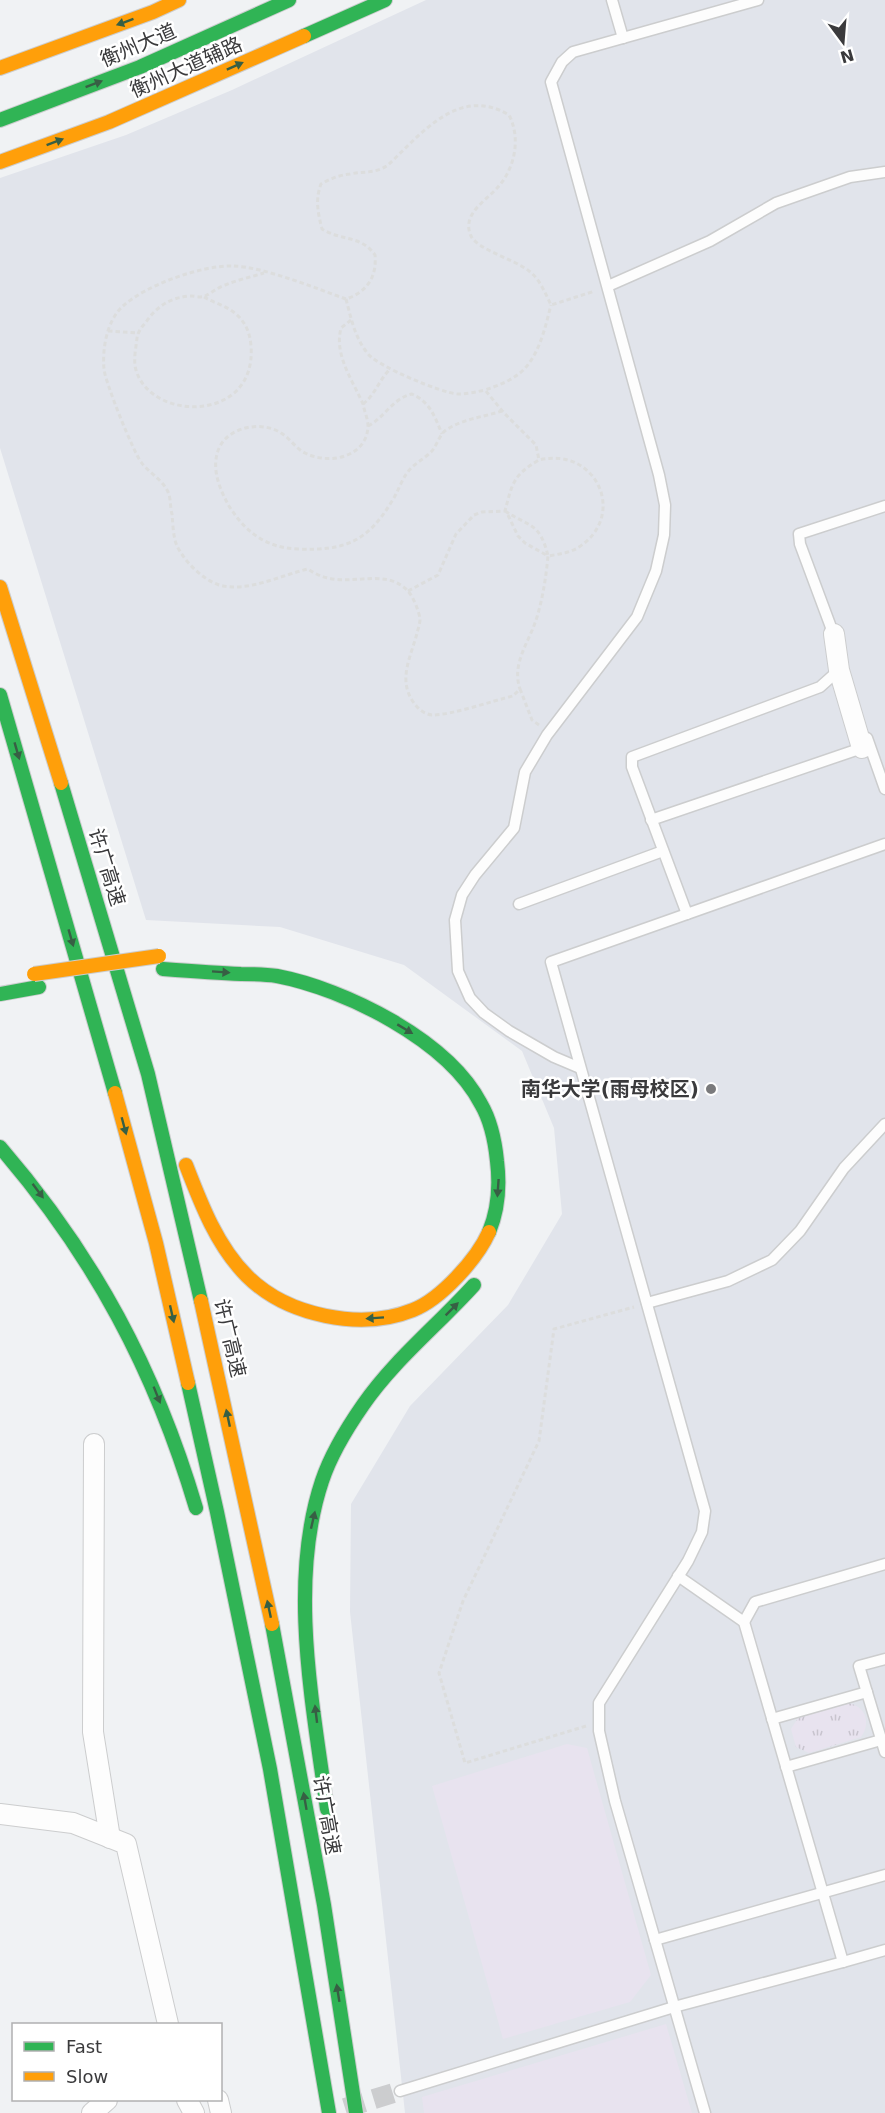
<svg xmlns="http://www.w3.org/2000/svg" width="885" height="2113" font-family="'DejaVu Sans','Noto Sans SC',sans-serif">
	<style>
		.built { fill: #e1e4eb }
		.grass { fill: url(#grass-tufts) }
		.garden { fill: #e8e3ef }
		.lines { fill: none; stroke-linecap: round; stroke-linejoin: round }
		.street-tunnel { stroke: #cccdcf; stroke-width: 20; stroke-dasharray: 20 10; stroke-linecap: butt }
		.lane-casing { stroke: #cccdce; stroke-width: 13 }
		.street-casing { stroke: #cccdce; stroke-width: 22 }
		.fast-casing { stroke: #cccdce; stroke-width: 16 }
		.slow-casing { stroke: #cccdce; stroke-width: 16 }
		.path { stroke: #dcdddd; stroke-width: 3; stroke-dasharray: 4.5 3; stroke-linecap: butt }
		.lane { stroke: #fdfdfd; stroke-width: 10 }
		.street { stroke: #fdfdfd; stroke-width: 20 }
		.fast { stroke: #30b455; stroke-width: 14 }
		.slow { stroke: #ff9f0a; stroke-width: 14 }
		.slow-bridge-casing { stroke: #cccdce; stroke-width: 16; stroke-linecap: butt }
		.slow-bridge { stroke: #ff9f0a; stroke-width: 14 }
		.oneway { fill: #375f44 }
		.poi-dot { fill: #7a7a7c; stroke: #fff; stroke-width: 2 }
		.labels { text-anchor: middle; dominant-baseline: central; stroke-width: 5; stroke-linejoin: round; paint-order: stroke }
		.street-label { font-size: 20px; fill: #3a3a3c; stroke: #fff }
		.poi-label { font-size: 20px; font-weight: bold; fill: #3a3a3c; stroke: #fff; text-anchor: end }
	</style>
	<defs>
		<pattern id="grass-tufts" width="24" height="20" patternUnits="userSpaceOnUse" patternTransform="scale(1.5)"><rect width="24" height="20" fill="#e8e3ef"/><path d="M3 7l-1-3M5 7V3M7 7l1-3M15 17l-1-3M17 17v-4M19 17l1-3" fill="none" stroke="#c8c4ce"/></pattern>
	</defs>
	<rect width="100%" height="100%" fill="#f0f2f4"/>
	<!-- built -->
	<polygon class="built" points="426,0 885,0 885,2113 405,2113 350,1612 351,1504 410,1406 508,1305 562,1214 554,1128 522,1051 404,965 280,927 146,920 0,448 0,178 126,135 232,90"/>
	<!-- grass -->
	<path class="grass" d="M849,1703C866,1707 871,1723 861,1737L809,1753L796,1747L791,1729L798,1718Z"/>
	<!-- garden -->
	<g class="garden">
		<polygon points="567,1744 587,1748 651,1975 630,2002 503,2039 432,1786"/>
		<polygon points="666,2024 692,2113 424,2113 422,2097"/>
	</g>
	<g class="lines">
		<!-- street-tunnel -->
		<polyline class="street-tunnel" points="345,2108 400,2091"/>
		<defs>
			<g id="lane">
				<polyline points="612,0 623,38"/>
				<polyline points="608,286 710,241 776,203 850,177 885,172"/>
				<polyline points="835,638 800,544 799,534 885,506"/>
				<polyline points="867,738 885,789"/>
				<polyline points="651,820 862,748"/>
				<polyline points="519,904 663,851"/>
				<polyline points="687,914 632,767 632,757 820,687 839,670"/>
				<polyline points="580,1068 554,1057 509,1031 484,1013 470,998 458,971 455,920 462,895 475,875 514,828 525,772 547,735 637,617 656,571 664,535 665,505 659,475 551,82 562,62 573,52 758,0"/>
				<polyline points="647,1303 728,1281 772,1260 800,1231 844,1168 885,1124"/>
				<polyline points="678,1576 744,1622 843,1962 885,1950"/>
				<polyline points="744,1622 755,1602 885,1564"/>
				<polyline points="885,1659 859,1666 885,1752"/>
				<polyline points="772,1719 867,1692"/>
				<polyline points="786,1767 881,1740"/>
				<polyline points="655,1940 885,1875"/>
				<polyline points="400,2091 674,2007 843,1962"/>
				<polyline points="705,2113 615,1801 599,1731 599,1703 688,1561 702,1532 705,1511 551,962 885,844"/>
			</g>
			<g id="street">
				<polyline points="834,634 839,670 862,748"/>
				<polyline points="94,1444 93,1732 110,1838"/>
				<polyline points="0,1814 73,1823 126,1844 168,2024"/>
				<polyline points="187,2100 194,2113"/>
				<polyline points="218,2100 221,2113"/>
				<polyline points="92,2113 107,2100"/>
			</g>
			<g id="fast">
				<polyline points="304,36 385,0"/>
				<polyline points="0,120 140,67 289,0"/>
				<polyline points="0,695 115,1093"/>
				<polyline points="61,783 148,1074 201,1301"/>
				<path d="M163,969C189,971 215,973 241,974C253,974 265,974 277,976C345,989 448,1040 481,1104C491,1121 495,1141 497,1161C500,1185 498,1210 489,1232"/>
				<polyline points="0,994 39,987"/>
				<path d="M0,1147C94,1256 155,1370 196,1508"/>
				<polyline points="188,1383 217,1512 270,1769 329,2113"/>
				<polyline points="272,1624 324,1905 356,2113"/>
				<path d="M327,1809C313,1705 288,1583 322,1481C331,1454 347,1428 363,1405C394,1360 438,1325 474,1285"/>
			</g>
			<g id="slow">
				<polyline points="0,68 153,12 179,0"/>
				<polyline points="0,162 109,122 304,36"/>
				<polyline points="0,587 61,783"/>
				<polyline points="115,1093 156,1243 188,1383"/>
				<path d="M186,1165C201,1204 217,1246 247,1276C287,1316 361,1331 413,1310C441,1299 477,1259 489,1232"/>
				<polyline points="201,1301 272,1624"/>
			</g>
		</defs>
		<!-- lane casing -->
		<use href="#lane" class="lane-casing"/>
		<!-- street casing -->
		<use href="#street" class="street-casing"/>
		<!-- fast casing -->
		<use href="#fast" class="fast-casing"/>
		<!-- slow casing -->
		<use href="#slow" class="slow-casing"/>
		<!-- path -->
		<g class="path">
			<path d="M204,297C214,303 227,306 236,314C246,323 250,333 251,346C257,423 151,422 136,370C133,360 136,348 137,338C138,331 142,327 146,322C157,306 171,297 191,296C195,296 201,298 205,296C211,293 217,288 225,285C237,280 251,277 264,273"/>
			<path d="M346,299C351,318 355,339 369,355C380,367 441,393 458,394C467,394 476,392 485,390"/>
			<path d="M351,320L341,328C334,355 352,379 363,404C364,410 368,419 368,426C367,458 328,465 305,453C295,448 290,438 281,433C263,421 231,426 220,446C210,466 219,488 229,506C246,533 267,548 298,549C346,551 368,541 392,501C398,492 401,481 407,473C412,465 424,459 431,452C437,446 439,435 446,430C463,419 483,417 502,411"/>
			<polyline points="108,331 138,333"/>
			<path d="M363,404C375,395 379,380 390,369"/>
			<path d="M368,426C384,418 393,398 412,394C430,402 435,417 442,434"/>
			<path d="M505,511C529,527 540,522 548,556C559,554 570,553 579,547C628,515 596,446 539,460"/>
			<path d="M508,515L518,536L525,543L548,556C546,577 543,597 537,617C530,641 511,663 520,689"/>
			<path d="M408,591L438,575L456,534L474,515L482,512L505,511C512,484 513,475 539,460L536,445L504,413L485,390C497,386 510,381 520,373C539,357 545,328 551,305"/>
			<path d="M539,725L532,720L520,689L513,696C492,701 452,715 432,715C424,714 418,709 414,703C397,680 411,657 417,633C418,629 420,624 420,619C419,611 413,596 407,590C380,564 343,594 308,569C281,575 247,593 219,585C202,579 185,562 177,546C173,537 173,524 172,514C170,508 171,498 168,492C163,480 148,472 141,462C133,451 105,382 104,369C102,349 107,320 123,306C146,285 202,265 233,266C264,267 315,288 346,299C367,292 377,277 375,255C361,235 341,241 322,229C318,213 315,200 321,184C330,179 339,175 350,174C364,171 375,174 388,165C421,134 459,85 509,115C521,138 515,168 498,187C486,201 461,214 471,236C478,250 514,259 529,271C540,279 545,293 551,305L595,291"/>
			<polyline points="586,1726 465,1763 439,1673 463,1601 539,1441 554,1329 634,1307"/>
		</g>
		<!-- lane -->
		<use href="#lane" class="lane"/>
		<!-- street -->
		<use href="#street" class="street"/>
		<!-- fast -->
		<use href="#fast" class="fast"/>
		<!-- slow -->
		<use href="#slow" class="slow"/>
		<defs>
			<polyline id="slow-bridge" points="34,974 159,956"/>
		</defs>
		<!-- slow-bridge casing -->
		<use href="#slow-bridge" class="slow-bridge-casing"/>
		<!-- slow-bridge -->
		<use href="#slow-bridge" class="slow-bridge"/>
	</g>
	<!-- one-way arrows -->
	<defs><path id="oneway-solid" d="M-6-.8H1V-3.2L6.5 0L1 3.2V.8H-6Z" transform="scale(1.5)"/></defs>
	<g class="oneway">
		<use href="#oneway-solid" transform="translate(125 22) rotate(160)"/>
		<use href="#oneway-solid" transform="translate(235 66) rotate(-24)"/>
		<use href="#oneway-solid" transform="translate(94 84) rotate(-21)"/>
		<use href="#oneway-solid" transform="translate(55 142) rotate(-21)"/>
		<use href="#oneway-solid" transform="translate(17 751) rotate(74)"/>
		<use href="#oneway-solid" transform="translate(71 938) rotate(74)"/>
		<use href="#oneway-solid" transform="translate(221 972) rotate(4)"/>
		<use href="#oneway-solid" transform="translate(405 1029) rotate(31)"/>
		<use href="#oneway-solid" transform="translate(124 1126) rotate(75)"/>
		<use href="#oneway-solid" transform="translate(498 1188) rotate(94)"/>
		<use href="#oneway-solid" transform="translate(38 1191) rotate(53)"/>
		<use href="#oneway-solid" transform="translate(452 1309) rotate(-45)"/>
		<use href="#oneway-solid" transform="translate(172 1314) rotate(77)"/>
		<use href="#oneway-solid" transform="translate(375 1318) rotate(176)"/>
		<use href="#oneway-solid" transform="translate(157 1395) rotate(68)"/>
		<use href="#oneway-solid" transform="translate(228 1418) rotate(-102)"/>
		<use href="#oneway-solid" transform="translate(313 1520) rotate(-77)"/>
		<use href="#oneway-solid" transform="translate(269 1609) rotate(-102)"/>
		<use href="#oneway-solid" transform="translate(316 1714) rotate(-97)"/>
		<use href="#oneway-solid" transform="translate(305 1801) rotate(-100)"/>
		<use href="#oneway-solid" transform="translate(338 1993) rotate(-99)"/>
	</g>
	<!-- markers -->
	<circle class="poi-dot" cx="711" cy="1089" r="6"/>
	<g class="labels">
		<!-- street labels -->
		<g class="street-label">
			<text transform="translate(138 45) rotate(-23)">衡州大道</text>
			<text transform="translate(186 67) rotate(-24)">衡州大道辅路</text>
			<text transform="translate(107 867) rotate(73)">许广高速</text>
			<text transform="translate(230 1338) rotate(77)">许广高速</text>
			<text transform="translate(327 1815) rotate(80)">许广高速</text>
		</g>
		<!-- poi labels -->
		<g class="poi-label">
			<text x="699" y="1089">南华大学(雨母校区)</text>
		</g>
	</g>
	<!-- legend -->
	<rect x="12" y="2023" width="210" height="78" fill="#ffffff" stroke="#b0b0b1" stroke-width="1.5"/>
	<rect x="24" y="2042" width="30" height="9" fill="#30b455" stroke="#b0b0b1" stroke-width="1.5"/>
	<text x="66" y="2053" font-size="18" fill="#3a3a3c">Fast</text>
	<rect x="24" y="2072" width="30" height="9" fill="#ff9f0a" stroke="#b0b0b1" stroke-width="1.5"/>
	<text x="66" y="2083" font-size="18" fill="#3a3a3c">Slow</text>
	<!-- north arrow -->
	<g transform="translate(843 42) rotate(164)" stroke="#ffffff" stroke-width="4.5" paint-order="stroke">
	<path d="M0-4.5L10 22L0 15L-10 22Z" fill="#3a3a3c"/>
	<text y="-9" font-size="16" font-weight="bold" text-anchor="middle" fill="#3a3a3c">N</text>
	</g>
</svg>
